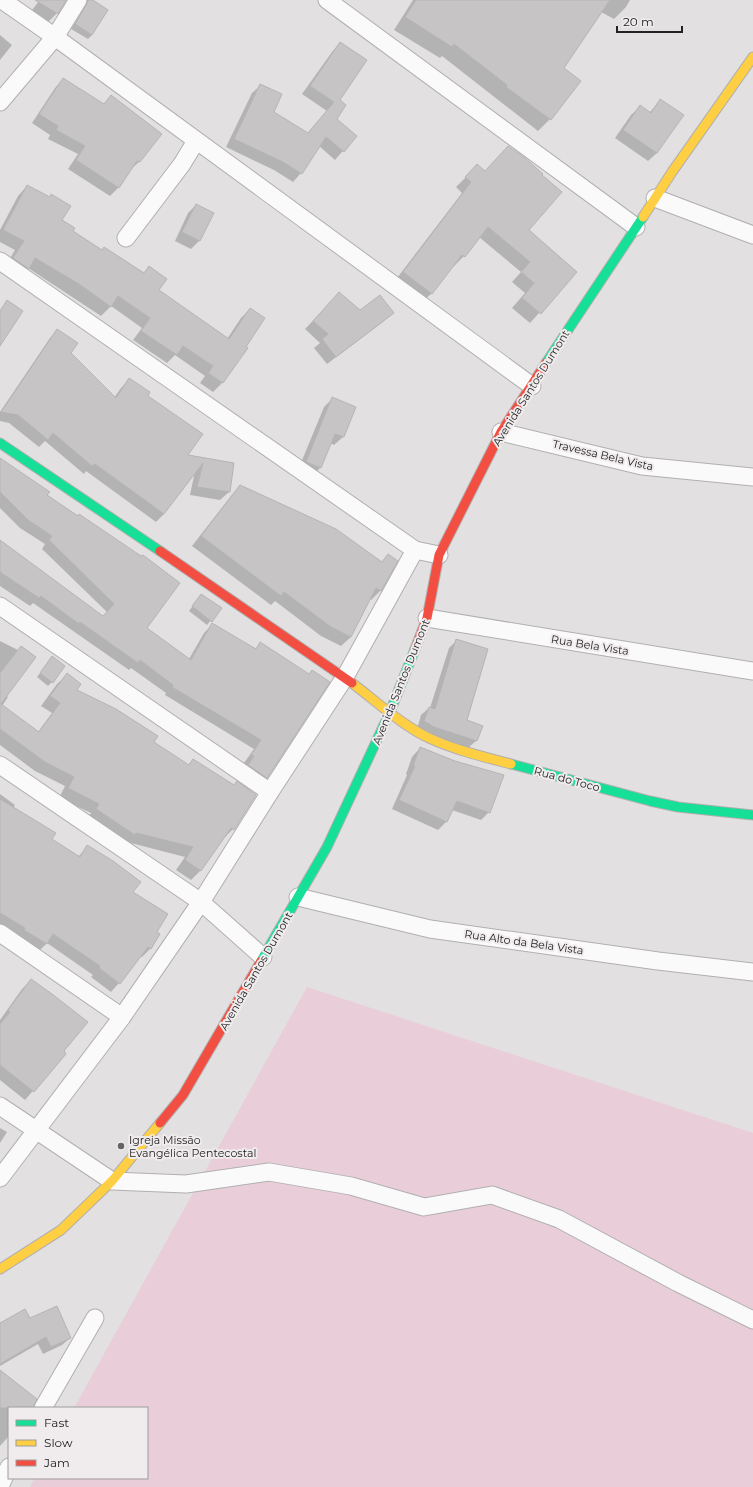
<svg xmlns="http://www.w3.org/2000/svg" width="753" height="1487" font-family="Montserrat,sans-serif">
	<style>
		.green { fill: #e9ced9 }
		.shadow { fill: #0003 }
		.building { fill: #c6c4c5; stroke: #b6b4b5 }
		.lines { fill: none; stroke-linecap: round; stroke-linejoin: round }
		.street-casing { stroke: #b1afb0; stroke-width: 19 }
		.fast-casing { stroke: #b1afb0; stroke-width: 11 }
		.slow-casing { stroke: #b1afb0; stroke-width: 11 }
		.jam-casing { stroke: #b1afb0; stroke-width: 11 }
		.street { stroke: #fbfafa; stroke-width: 17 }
		.fast { stroke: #16e098; stroke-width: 9 }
		.slow { stroke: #ffcf43; stroke-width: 9 }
		.jam { stroke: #f24e42; stroke-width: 9 }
		.poi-dot { fill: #666465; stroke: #f0eced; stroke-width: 1.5 }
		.labels { text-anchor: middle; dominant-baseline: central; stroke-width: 4; stroke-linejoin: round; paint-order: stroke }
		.street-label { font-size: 11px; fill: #232222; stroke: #f0eced }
		.poi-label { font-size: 11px; fill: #232222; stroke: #f0eced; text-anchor: start }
	</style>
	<rect width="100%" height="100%" fill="#e2e0e1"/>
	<!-- green -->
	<polygon class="green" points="307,987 753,1133 753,1487 30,1487 35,1478 147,1478 147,1408 74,1408"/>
	<!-- shadow -->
	<g class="shadow">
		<polygon points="37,0 65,0 57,13 44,26 29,14 39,1"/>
		<polygon points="85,0 91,0 92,35 88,39 71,29 83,10"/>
		<polygon points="413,0 630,0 626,7 614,19 601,12 562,68 579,81 550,119 538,131 442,56 440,58 394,30"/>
		<polygon points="0,35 12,45 0,60"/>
		<polygon points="340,43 336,119 356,136 335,160 319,146 301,173 293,182 274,170 226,147 252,93 261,85 273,112 307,134 327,111 302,94 332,52"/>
		<polygon points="63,79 103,105 111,97 160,134 139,162 130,170 118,188 110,196 68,169 78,154 48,139 50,135 32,123 55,88"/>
		<polygon points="661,100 682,115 657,153 648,161 615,138 631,115 640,107 649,113"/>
		<polygon points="485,172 528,230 576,272 530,323 512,308 525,293 512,282 521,272 479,237 464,256 454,266 453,265 431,294 421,303 394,282 462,193 456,187 468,175"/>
		<polygon points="27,186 72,231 102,251 143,274 149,268 158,291 227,339 241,318 250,309 244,347 246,348 222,383 213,392 200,383 205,376 175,355 167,363 133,340 142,328 111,306 101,316 28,268 19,277 5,267 15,250 0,242 0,230 18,196"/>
		<polygon points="196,205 199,241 191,249 175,241 188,213"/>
		<polygon points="331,302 360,312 392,313 384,321 327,364 314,348 320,343 305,329"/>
		<polygon points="58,330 70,353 114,398 121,388 129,380 146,397 186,456 233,463 229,492 220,500 190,495 195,471 164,514 156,522 86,471 84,474 45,441 39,447 9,423 0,421 0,412 50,338"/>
		<polygon points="332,399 355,407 343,437 334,445 330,443 320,468 312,476 298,470 324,407"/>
		<polygon points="0,458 45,495 145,628 189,659 204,633 212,625 255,649 261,644 308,675 312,671 266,777 258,785 241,773 246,765 244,763 254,749 165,695 166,693 131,668 129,670 33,603 30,606 0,586 0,542 103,617 107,612 42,549 45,544 20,528 0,508"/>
		<polygon points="240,486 381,563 388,555 396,561 380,591 371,600 369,599 351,637 341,646 321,636 275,601 271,605 192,546 231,496"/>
		<polygon points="197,600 220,609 207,625 189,611"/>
		<polygon points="0,641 18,650 6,696 8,697 2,706 38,732 52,713 41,706 57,684 67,675 75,690 152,743 188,765 193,760 233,829 223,839 222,838 200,871 191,880 176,870 185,857 127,842 87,819 91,813 59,798 65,786 35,771 0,745"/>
		<polygon points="456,641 465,721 481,727 476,741 468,748 417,729 421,715 429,708 430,708 449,648"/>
		<polygon points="48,662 52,682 48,686 37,677"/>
		<polygon points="420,748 489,812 481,820 452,810 447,821 438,830 392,809 407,775 406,774 412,757"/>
		<polygon points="0,794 15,805 13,808 51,839 78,857 87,847 132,893 155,933 158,935 150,949 142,957 140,956 119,983 111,992 91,977 93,975 47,943 38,952 0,926"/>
		<polygon points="31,980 62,1052 65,1054 25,1100 0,1080 0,1020 22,989"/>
		<polygon points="0,1128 7,1132 0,1143"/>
		<polygon points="29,1319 70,1338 62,1345 43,1354 38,1344 0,1366 0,1324"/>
		<polygon points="0,1372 30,1408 9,1408 9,1436 0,1446"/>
	</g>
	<!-- building -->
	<g class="building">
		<polygon points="35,0 66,0 58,14"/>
		<polygon points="88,0 93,0 108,10 92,35 75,24 86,5"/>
		<polygon points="416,0 610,0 564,68 581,81 551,120 506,87 507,85 454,44 452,47 405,17"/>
		<polygon points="340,42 367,60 340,100 346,105 337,119 357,136 344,152 326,137 302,174 283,162 234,139 260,84 282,94 274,112 308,133 334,102 310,86"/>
		<polygon points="63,78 104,104 111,95 162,134 140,162 137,161 119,188 76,160 85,146 56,130 58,126 39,114"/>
		<polygon points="660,99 684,115 657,153 623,130 640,105 651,113"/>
		<polygon points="508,146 525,158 543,174 542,175 562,192 529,230 577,272 541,314 522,298 534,283 521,272 530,262 488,227 465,257 462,255 432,294 403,272 471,182 465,177 477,164 485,171"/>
		<polygon points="27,185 50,197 51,194 71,206 62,220 75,228 73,231 102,250 104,247 144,273 149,266 167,279 159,290 229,339 250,308 265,318 246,347 248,348 223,383 208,373 213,366 183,346 177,355 141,331 150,318 118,296 111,307 79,284 35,258 29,269 13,258 24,241 3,230"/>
		<polygon points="196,204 214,213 200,241 182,232"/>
		<polygon points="339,292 360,310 380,295 394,313 336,357 322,339 328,334 313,321"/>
		<polygon points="7,300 23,311 0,346 0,311"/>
		<polygon points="57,329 78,343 71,353 116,398 129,378 150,392 148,396 203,434 188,455 234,463 230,492 197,487 203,463 164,514 95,464 92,466 53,433 48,440 18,415 1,412"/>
		<polygon points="332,397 356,407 344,437 335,434 321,468 306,462"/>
		<polygon points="0,458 50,492 47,495 78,516 79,514 141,556 143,555 180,583 147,628 191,660 212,623 256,649 260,642 309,674 312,670 330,682 267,778 248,765 254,756 251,755 261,740 172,687 173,685 140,660 138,663 80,622 79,624 41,596 39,598 0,572 0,540 103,616 114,604 49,540 52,536 28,520 0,492"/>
		<polygon points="240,485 336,529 382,562 388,554 398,561 381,591 376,588 351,637 331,627 284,592 281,596 201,536"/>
		<polygon points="201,594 222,608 212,622 192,606"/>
		<polygon points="456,639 488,649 467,720 483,726 477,741 434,727 424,721 429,707 435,709"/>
		<polygon points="21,646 36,657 1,704 39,732 60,703 50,696 67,673 81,684 77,690 116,709 158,736 154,742 189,765 193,759 234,785 237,781 256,795 234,830 231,828 201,871 185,860 193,847 136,833 135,835 96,809 99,804 68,788 74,777 45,762 0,729 0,673"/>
		<polygon points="52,656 65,666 53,683 40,673"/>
		<polygon points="420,747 455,761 504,775 490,813 457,801 447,822 399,800 415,766 413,766"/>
		<polygon points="0,799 56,833 52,839 80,857 87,845 113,861 141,882 133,892 168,914 157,932 160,934 151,949 148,947 120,984 99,968 100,966 53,934 47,944 24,930 25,928 0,913"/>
		<polygon points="31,979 52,994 88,1022 64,1051 66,1054 34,1092 0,1065 0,1024 10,1012 8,1010"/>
		<polygon points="57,1306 71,1338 51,1347 46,1337 0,1364 0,1323 25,1309 30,1318"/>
		<polygon points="0,1370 37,1399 33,1408 0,1408"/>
	</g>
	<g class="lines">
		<defs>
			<g id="street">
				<polyline points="2,0 55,37 532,386"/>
				<polyline points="327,0 636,227"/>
				<polyline points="0,102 55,37 78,0"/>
				<polyline points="655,198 753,235"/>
				<polyline points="126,238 182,164 196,141"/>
				<polyline points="0,261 415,550 439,555"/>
				<polyline points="501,432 642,466 753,477"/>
				<polyline points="0,606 270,792"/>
				<polyline points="427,618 753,671"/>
				<polyline points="0,765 201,902 263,957"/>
				<polyline points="298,897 430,929 658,961 753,972"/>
				<polyline points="0,933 122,1017"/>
				<polyline points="0,1106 112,1181 186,1184 269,1172 351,1186 424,1207 492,1195 559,1219 678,1283 753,1320"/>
				<polyline points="0,1178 122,1017 201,902 270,792 345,677 415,550"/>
				<polyline points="43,1408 95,1318"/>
				<polyline points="0,1486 9,1467"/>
			</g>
			<g id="fast">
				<polyline points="546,363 643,217"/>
				<polyline points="0,443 160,551"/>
				<polyline points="511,764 650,801 678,807 753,815"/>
				<polyline points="261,961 327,847 390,712 415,649"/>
			</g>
			<g id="slow">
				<polyline points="643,217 672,172 753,57"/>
				<path d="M352,683C376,701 403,726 429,738C455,750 484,757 511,764"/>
				<polyline points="0,1269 61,1230 112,1181 160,1123"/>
			</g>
			<g id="jam">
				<polyline points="160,551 352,683"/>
				<polyline points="415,649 427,618 439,555 501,432 546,363"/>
				<polyline points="160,1123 183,1095 261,961"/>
			</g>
		</defs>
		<!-- street casing -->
		<use href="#street" class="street-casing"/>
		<!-- fast casing -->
		<use href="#fast" class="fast-casing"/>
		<!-- slow casing -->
		<use href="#slow" class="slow-casing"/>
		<!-- jam casing -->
		<use href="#jam" class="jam-casing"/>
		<!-- street -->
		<use href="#street" class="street"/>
		<!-- fast -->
		<use href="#fast" class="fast"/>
		<!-- slow -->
		<use href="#slow" class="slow"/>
		<!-- jam -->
		<use href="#jam" class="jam"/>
	</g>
	<!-- markers -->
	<circle class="poi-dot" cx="121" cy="1146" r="4"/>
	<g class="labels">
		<!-- street labels -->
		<g class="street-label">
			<text transform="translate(531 388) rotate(-58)">Avenida Santos Dumont</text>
			<text transform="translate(603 455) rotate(13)">Travessa Bela Vista</text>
			<text transform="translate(590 645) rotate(9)">Rua Bela Vista</text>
			<text transform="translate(401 682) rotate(-68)">Avenida Santos Dumont</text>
			<text transform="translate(567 779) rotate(15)">Rua do Toco</text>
			<text transform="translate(524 942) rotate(8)">Rua Alto da Bela Vista</text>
			<text transform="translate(256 971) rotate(-60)">Avenida Santos Dumont</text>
		</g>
		<!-- poi labels -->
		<g class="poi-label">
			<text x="129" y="1140">Igreja Missão<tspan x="129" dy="13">Evangélica Pentecostal</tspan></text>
		</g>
	</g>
	<!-- legend -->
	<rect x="8" y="1407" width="140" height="72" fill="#f0eced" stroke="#9e9b9c"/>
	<rect x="16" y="1420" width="20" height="6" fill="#16e098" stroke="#9e9b9c"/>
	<text x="44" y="1427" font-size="12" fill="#232222">Fast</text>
	<rect x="16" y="1440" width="20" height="6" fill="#ffcf43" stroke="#9e9b9c"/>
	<text x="44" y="1447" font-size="12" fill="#232222">Slow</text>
	<rect x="16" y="1460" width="20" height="6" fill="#f24e42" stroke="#9e9b9c"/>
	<text x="44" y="1467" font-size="12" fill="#232222">Jam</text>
	<!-- scale -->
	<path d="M617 26v6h65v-6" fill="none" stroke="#232222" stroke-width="2"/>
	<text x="623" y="26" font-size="12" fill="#232222" stroke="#f0eced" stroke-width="3" paint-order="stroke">20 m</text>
</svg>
